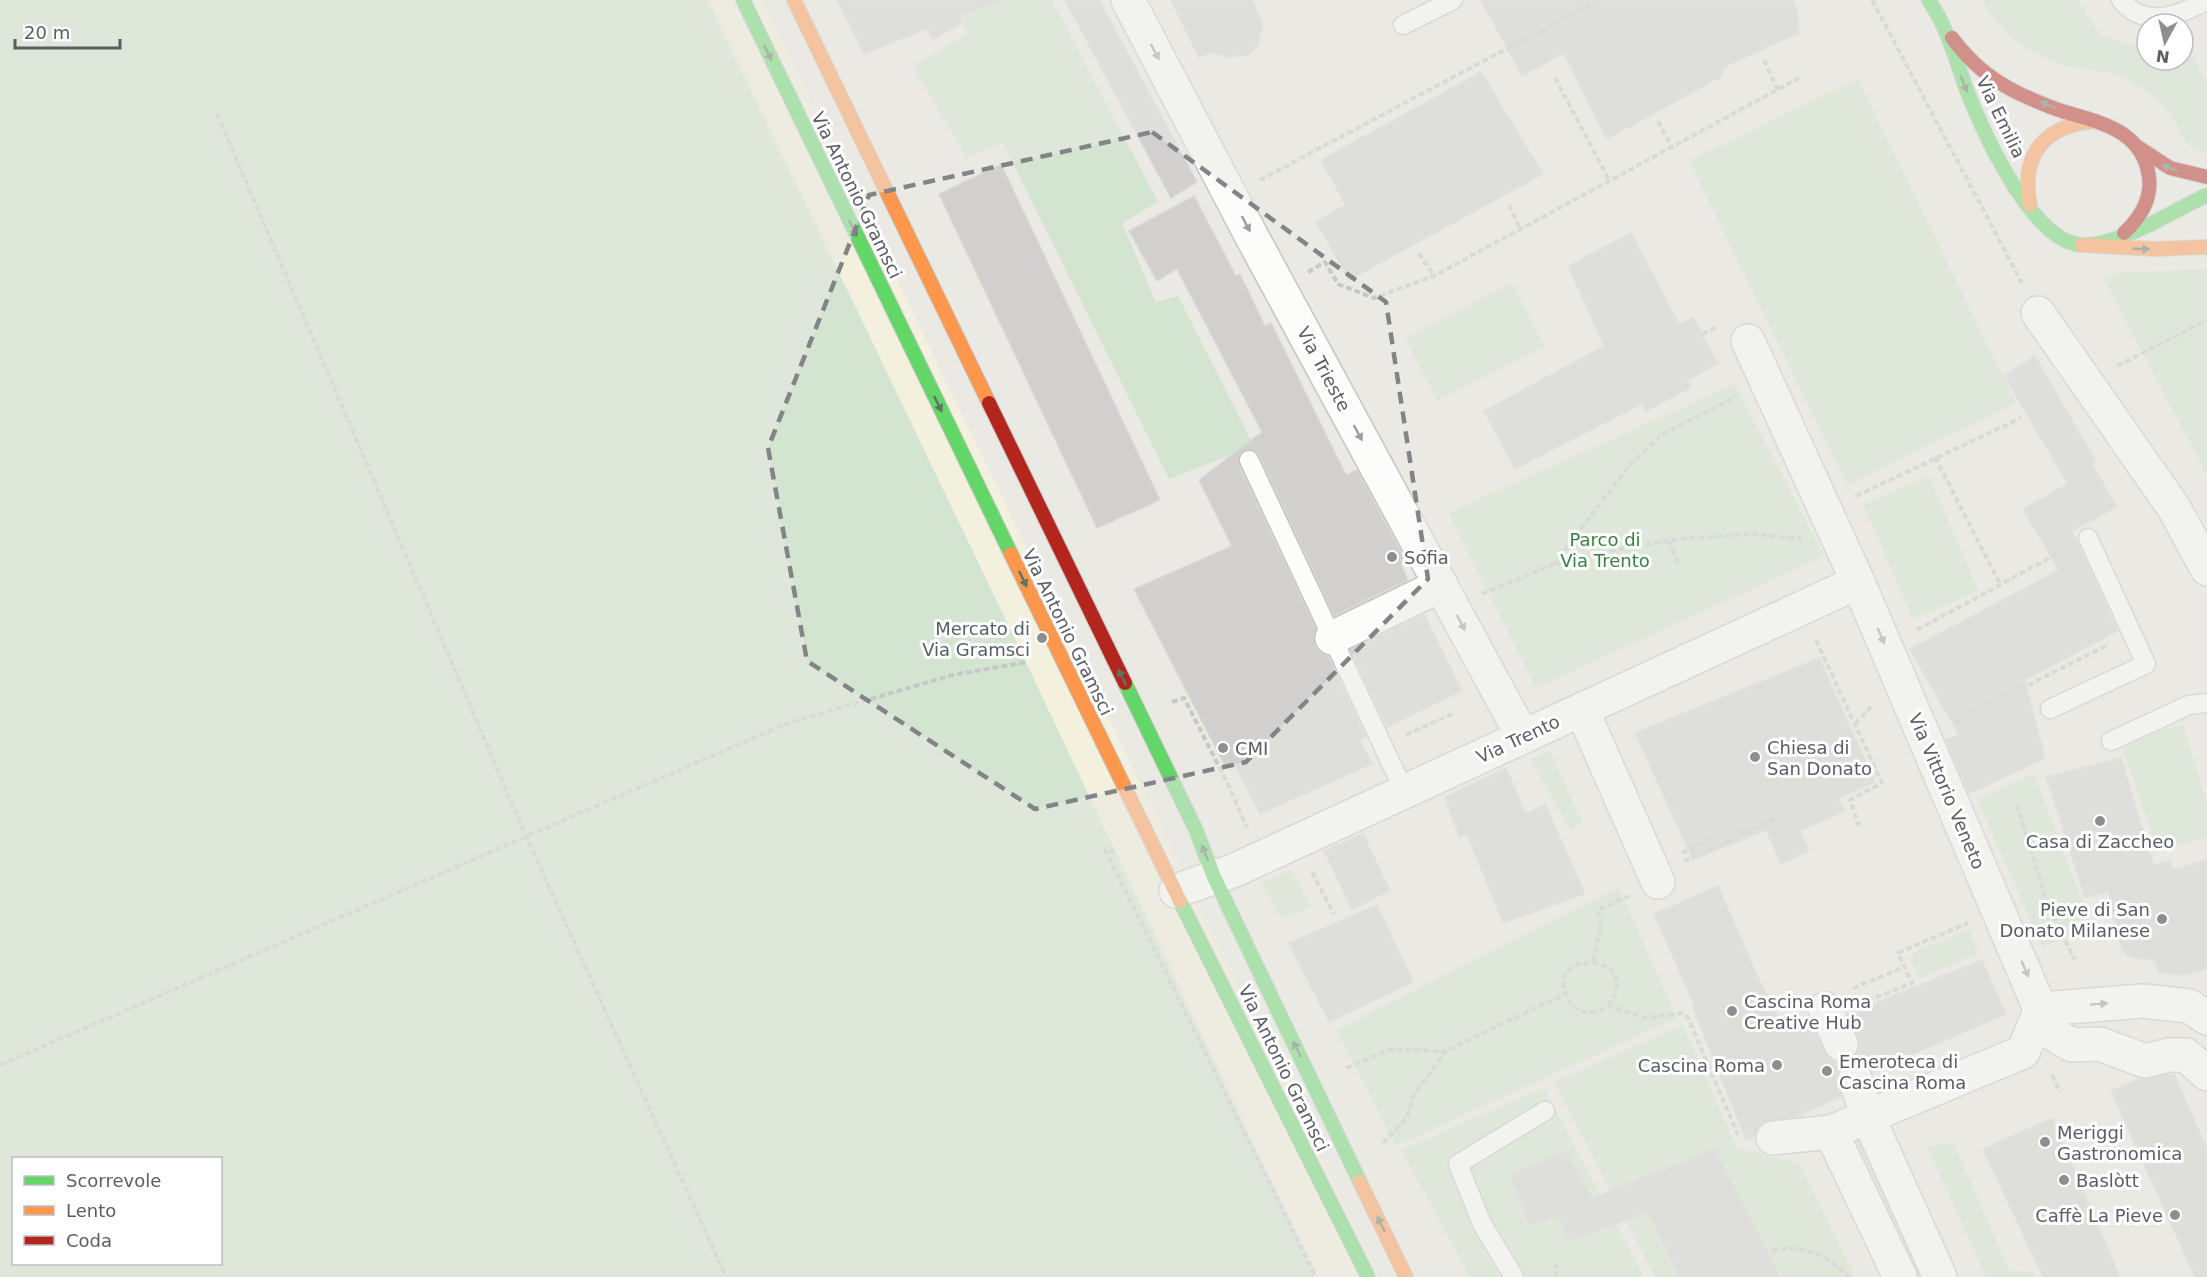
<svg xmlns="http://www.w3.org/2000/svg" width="2207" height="1277" font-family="'DejaVu Sans',sans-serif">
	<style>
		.commercial { fill: #f3f0de }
		.green { fill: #d3e5d1; fill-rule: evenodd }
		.building { fill: #d1d0ce; stroke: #d9d8d4; stroke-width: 1.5 }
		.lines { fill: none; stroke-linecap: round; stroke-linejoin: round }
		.lane-casing { stroke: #c6c5c5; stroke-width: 21 }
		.street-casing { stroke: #c6c5c5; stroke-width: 36 }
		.fast-casing { stroke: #c5c5c5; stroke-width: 16 }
		.slow-casing { stroke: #c5c5c5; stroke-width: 16 }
		.jam-casing { stroke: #c5c5c5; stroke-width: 16 }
		.path { stroke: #c5cac7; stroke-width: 4; stroke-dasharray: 6 3; stroke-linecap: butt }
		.lane { stroke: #fcfcfb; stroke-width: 18 }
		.street { stroke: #fcfcfb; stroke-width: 33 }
		.fast { stroke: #63d668; stroke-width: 14 }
		.slow { stroke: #ff974d; stroke-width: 14 }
		.jam { stroke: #b3261e; stroke-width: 14 }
		.oneway { fill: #9b9d9f }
		.oneway2 { fill: #5c7563 }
		.marked { fill: none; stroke: #828487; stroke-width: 4.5; stroke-dasharray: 12 8; stroke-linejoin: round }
		.poi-dot { fill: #8c8e90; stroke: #fff; stroke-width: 2 }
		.labels { text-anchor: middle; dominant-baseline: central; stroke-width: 6; stroke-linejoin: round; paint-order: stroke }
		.street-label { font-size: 18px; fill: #5a5d62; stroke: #fff }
		.park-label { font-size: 18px; fill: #3b8042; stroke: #fff }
		.poi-label { font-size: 18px; fill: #5a5d62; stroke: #fff; text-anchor: start }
	</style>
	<rect width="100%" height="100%" fill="#eae9e4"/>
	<!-- commercial -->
	<polygon class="commercial" points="710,0 762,0 1378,1277 1319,1277"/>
	<!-- green -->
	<g class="green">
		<path d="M0,0H707L1017,643L1315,1277H0ZM14,1158H220V1264H14Z"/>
		<polygon points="951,0 1052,0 1158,202 1122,223 1156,302 1178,296 1254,446 1169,479 1003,143 967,158 912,66 967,34"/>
		<path d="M1982,0H2078L2101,35L2147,50V60H2183V50H2188L2207,81V152C2182,152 2181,128 2169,112C2159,100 2146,91 2133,83C2115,71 2096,71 2076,68C2035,60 2002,36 1982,0Z"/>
		<polygon points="1858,79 2016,403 1847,485 1689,161"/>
		<polygon points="2207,269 2207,475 2104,280 2117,273"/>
		<polygon points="1512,283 1545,346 1437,401 1405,338"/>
		<polygon points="1735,384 1824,556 1536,688 1448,513"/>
		<polygon points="1929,476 1979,591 1913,619 1863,505"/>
		<polygon points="2183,724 2207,802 2207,838 2158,851 2120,742"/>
		<polygon points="1550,751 1582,822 1570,830 1531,760"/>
		<polygon points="2034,774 2093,930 2042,947 1977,799"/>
		<polygon points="1291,870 1311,907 1281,918 1261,884"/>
		<polygon points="1619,887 1677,1018 1396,1146 1336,1030"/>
		<polygon points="1969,929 1978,954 1920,978 1909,959 1915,952"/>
		<polygon points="1683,1025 1737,1148 1800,1164 1855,1277 1655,1277 1554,1082"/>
		<polygon points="1544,1088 1644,1277 1470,1277 1401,1150"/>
		<polygon points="1866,1134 1932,1277 1908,1277 1846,1148"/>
		<polygon points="1953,1142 2010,1271 2033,1272 2036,1277 1986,1277 1927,1147"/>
	</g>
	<!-- building -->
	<g class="building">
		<polygon points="837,0 996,0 997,1 958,17 962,23 933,39 927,29 864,54"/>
		<polygon points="1065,0 1099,0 1197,182 1171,198"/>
		<polygon points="1171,0 1252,0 1263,24 1258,45 1248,55 1228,57 1211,52 1199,58"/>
		<polygon points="1481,0 1792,0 1797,10 1799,33 1726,66 1719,78 1607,139 1564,53 1522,76"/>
		<polygon points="1481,72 1543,174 1349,280 1316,221 1346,205 1321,160"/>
		<polygon points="1001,164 1160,500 1097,528 939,194"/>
		<polygon points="1194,196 1236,276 1240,274 1265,326 1271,323 1346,475 1357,470 1406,561 1401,564 1408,580 1334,616 1259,455 1249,449 1240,454 1239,465 1316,629 1315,646 1321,653 1328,656 1366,737 1360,740 1372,764 1260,814 1233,762 1225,766 1134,589 1232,546 1199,480 1262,432 1177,269 1157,281 1129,231"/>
		<polygon points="1631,233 1679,324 1693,317 1718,364 1687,380 1691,388 1646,411 1642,404 1515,469 1484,411 1604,346 1568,266"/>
		<polygon points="2035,356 2096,462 2092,464 2117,507 2072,531 2118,631 2025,680 2045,758 1969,794 1946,740 1959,735 1910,649 2059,570 2023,509 2068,484 2004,376"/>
		<polygon points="1424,614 1462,691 1387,727 1350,650"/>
		<polygon points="1819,658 1875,782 1838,798 1845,811 1800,831 1809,851 1781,864 1766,830 1693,860 1635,733"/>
		<polygon points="2121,758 2154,866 2170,861 2172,870 2207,860 2207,969 2184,975 2160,973 2154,961 2131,957 2122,951 2108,892 2085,898 2046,777"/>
		<polygon points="1506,768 1526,814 1545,804 1585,894 1503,923 1467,834 1459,837 1445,797"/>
		<polygon points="1363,834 1390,891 1352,909 1324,851"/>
		<polygon points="1718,886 1761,984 1784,1028 1809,1018 1824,1052 1831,1060 1839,1063 1848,1061 1857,1054 1860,1046 1858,1037 1848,1014 1982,960 2006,1014 1872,1072 1868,1065 1859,1061 1848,1062 1841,1066 1837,1075 1841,1096 1796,1117 1763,1123 1755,1136 1746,1140 1693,1008 1695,1007 1654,914"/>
		<polygon points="1377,905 1413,982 1329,1022 1289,943"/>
		<polygon points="2174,1074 2207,1149 2207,1277 2195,1277 2111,1091 2139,1079"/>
		<polygon points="2052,1118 2120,1277 2043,1277 1983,1149"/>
		<polygon points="1715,1149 1780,1277 1679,1277 1648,1212 1569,1242 1558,1217 1529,1225 1511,1175 1566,1150 1592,1198"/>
	</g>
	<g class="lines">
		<defs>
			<g id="lane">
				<path d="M2121,0C2146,30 2177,15 2207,1"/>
				<polyline points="1403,25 1453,0"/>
				<polyline points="1249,460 1404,791"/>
				<polyline points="2050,709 2146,664 2088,538"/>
				<polyline points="2111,741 2189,705 2206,703"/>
				<polyline points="1514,1277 1482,1224 1458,1164 1545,1111"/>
			</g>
			<g id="street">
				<polyline points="1128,0 1252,237 1523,737"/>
				<polyline points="2038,313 2174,508 2207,569"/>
				<polyline points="1748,341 1858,582 2050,1032 2072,1045 2100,1044 2145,1061 2169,1055 2186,1055 2207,1074"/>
				<polyline points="1332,638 1441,585"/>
				<polyline points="1582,710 1658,882"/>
				<polyline points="1176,891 1235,870 1858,582"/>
				<polyline points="1825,1009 1841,1044"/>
				<polyline points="2041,1009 2143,1001 2189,1006 2207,1018"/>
				<polyline points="1855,1079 1868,1117 1940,1277"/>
				<polyline points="1831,1132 2023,1052 2041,1009"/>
				<polyline points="1773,1138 1831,1132 1900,1277"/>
			</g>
			<g id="fast">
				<polyline points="743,0 1011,554"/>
				<path d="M1929,0C1934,9 1940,18 1944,28C1955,51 1961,77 1971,101C1987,140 2036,247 2085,245C2125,243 2171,212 2207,195"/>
				<polyline points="1125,683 1196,830 1214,877 1360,1182"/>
				<polyline points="1180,901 1368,1277"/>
			</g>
			<g id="slow">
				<polyline points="794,0 989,403"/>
				<path d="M2030,205C2020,154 2045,125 2096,121"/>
				<polyline points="2082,245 2155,249 2207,247"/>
				<polyline points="1011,554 1180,901"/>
				<polyline points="1360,1182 1406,1277"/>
			</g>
			<g id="jam">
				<path d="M1952,38C1971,63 1990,79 2018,93C2033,100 2049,107 2065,112C2102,123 2143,131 2149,177C2152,200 2140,218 2124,233"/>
				<polyline points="2138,147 2170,168 2207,177"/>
				<polyline points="989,403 1125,683"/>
			</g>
		</defs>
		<!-- lane casing -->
		<use href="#lane" class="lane-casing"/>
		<!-- street casing -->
		<use href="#street" class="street-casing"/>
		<!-- fast casing -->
		<use href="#fast" class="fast-casing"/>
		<!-- slow casing -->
		<use href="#slow" class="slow-casing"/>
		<!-- jam casing -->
		<use href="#jam" class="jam-casing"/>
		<!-- path -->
		<g class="path">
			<polyline points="1872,0 2022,283"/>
			<polyline points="1764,60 1778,90"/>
			<polyline points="1555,78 1609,180"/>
			<polyline points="217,114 526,836 726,1277"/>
			<polyline points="1658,121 1672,147"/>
			<polyline points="1260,180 1598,0"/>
			<polyline points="1509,205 1520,229"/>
			<polyline points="1419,253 1434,276"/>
			<polyline points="1308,272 1325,262 1338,284 1374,298 1434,276 1799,78"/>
			<polyline points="1702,334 1717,327"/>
			<polyline points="2117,366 2207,320"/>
			<polyline points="1935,457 2000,584"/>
			<polyline points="1856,496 2021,418"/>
			<polyline points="1669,541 1679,566"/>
			<polyline points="1553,565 1630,465 1661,435 1736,397"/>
			<polyline points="1482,594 1552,565 1620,549 1678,539 1754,534 1802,539"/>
			<polyline points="1917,630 2066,549"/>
			<polyline points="1816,640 1882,783 1850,800 1859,826"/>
			<polyline points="1172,702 1184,698 1229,786 1247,828"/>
			<polyline points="1956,722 2109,644"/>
			<polyline points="1855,724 1873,705"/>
			<polyline points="1406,735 1454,713"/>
			<polyline points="2017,805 2048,905 2075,960"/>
			<polyline points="1115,851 1105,850 1316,1277"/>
			<polyline points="1682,853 1738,828 1744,834 1776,818 1790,849"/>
			<polyline points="1684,861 1744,834"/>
			<polyline points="1312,872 1334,914"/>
			<polyline points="1593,961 1601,925 1598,910 1629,896"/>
			<polyline points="1853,988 1905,967"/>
			<polyline points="1859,1004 1912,983 1898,953 1968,923"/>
			<path d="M1608,1006C1648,951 1540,948 1568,999C1576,1015 1594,1015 1608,1006L1646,1018L1682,1013L1688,1018L1738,1135"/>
			<polyline points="0,1065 788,723 953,675 1027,662"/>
			<polyline points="1346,1068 1389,1050 1445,1051"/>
			<polyline points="2052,1075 2060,1092"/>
			<polyline points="1383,1143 1407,1117 1414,1095 1446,1051 1565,994"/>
			<path d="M1772,1251C1802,1242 1828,1256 1849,1277"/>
			<polyline points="1556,1277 1556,1264"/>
		</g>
		<!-- lane -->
		<use href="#lane" class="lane"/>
		<!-- street -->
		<use href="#street" class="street"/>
		<!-- fast -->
		<use href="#fast" class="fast"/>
		<!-- slow -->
		<use href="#slow" class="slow"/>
		<!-- jam -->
		<use href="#jam" class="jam"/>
	</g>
	<!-- one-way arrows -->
	<defs><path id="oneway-solid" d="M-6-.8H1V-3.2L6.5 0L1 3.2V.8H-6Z" transform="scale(1.5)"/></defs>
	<g class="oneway">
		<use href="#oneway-solid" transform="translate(1155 52) rotate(62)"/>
		<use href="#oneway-solid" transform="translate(1246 224) rotate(62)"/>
		<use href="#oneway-solid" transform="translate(1358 433) rotate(62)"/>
		<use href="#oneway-solid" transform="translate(1461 623) rotate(62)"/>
		<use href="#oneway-solid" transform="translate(1881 636) rotate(67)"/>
		<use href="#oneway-solid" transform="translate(2025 969) rotate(66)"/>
		<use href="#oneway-solid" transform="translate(2099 1004) rotate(-4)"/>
	</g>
	<g class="oneway2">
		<use href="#oneway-solid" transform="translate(768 53) rotate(64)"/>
		<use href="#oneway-solid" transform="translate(1964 84) rotate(68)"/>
		<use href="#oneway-solid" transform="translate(2048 105) rotate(-157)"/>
		<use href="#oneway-solid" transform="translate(2170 168) rotate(-159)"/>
		<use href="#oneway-solid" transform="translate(853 228) rotate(64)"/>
		<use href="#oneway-solid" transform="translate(2141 249) rotate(2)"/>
		<use href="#oneway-solid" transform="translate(938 404) rotate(64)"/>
		<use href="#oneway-solid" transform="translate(1023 579) rotate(64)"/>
		<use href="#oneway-solid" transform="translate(1122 677) rotate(-116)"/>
		<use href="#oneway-solid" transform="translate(1205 853) rotate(-111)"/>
		<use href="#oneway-solid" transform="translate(1297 1049) rotate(-116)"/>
		<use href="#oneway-solid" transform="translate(1381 1224) rotate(-116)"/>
	</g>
	<!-- marked area -->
	<path d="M0 0H2207V1277H0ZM1152,132L1386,302L1428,579L1246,762L1035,809L807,661L768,448L869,195Z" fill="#eae9e4" fill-opacity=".55" fill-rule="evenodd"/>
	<path class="marked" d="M1152,132L1386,302L1428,579L1246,762L1035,809L807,661L768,448L869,195Z"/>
	<!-- markers -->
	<g class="poi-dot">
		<circle cx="1392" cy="557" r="6"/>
		<circle cx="1042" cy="638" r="6"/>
		<circle cx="1223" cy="748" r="6"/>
		<circle cx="1755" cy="757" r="6"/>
		<circle cx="2100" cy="821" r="6"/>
		<circle cx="2162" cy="919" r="6"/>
		<circle cx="1732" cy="1011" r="6"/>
		<circle cx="1777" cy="1065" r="6"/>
		<circle cx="1827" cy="1071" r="6"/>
		<circle cx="2045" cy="1142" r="6"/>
		<circle cx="2064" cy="1180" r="6"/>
		<circle cx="2175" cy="1215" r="6"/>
	</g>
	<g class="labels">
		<!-- street labels -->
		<g class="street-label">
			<text transform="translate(2001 117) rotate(64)">Via Emilia</text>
			<text transform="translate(857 195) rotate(64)">Via Antonio Gramsci</text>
			<text transform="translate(1324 369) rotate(62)">Via Trieste</text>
			<text transform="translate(1068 632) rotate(64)">Via Antonio Gramsci</text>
			<text transform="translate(1518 739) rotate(-25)">Via Trento</text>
			<text transform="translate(1947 791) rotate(67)">Via Vittorio Veneto</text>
			<text transform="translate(1284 1068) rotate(64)">Via Antonio Gramsci</text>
		</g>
		<!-- park labels -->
		<g class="park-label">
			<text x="1605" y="539">Parco di<tspan x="1605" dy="21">Via Trento</tspan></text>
		</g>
		<!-- poi labels -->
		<g class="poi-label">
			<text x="1404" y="557">Sofia</text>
			<text x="1030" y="628" text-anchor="end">Mercato di<tspan x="1030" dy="21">Via Gramsci</tspan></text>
			<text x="1767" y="747">Chiesa di<tspan x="1767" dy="21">San Donato</tspan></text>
			<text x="1235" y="748">CMI</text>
			<text x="2100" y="841" text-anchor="middle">Casa di Zaccheo</text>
			<text x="2150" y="909" text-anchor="end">Pieve di San<tspan x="2150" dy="21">Donato Milanese</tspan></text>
			<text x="1744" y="1001">Cascina Roma<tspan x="1744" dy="21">Creative Hub</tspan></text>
			<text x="1839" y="1061">Emeroteca di<tspan x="1839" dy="21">Cascina Roma</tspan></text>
			<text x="1765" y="1065" text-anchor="end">Cascina Roma</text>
			<text x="2057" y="1132">Meriggi<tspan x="2057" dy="21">Gastronomica</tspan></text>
			<text x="2076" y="1180">Baslòtt</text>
			<text x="2163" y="1215" text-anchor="end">Caffè La Pieve</text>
		</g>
	</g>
	<!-- legend -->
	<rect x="12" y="1157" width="210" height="108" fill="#ffffff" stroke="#bdbec0" stroke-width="1.5"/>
	<rect x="24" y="1176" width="30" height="9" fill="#63d668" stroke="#bdbec0" stroke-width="1.5"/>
	<text x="66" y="1187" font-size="18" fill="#5a5d62">Scorrevole</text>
	<rect x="24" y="1206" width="30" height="9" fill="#ff974d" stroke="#bdbec0" stroke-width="1.5"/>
	<text x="66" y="1217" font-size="18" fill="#5a5d62">Lento</text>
	<rect x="24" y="1236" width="30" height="9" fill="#b3261e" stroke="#bdbec0" stroke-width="1.5"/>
	<text x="66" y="1247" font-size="18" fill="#5a5d62">Coda</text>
	<!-- north arrow -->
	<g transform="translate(2165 42) rotate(188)"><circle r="28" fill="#ffffff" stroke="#bdbec0" stroke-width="1.5"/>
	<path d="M0-4.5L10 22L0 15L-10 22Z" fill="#8c8e90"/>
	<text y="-9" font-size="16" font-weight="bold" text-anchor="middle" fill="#5a5d62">N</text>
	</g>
	<!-- scale -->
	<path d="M15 39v9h105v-9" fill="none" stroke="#5a5d62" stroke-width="3"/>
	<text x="24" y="39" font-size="18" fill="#5a5d62" stroke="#ffffff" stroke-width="4.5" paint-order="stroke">20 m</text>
</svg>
